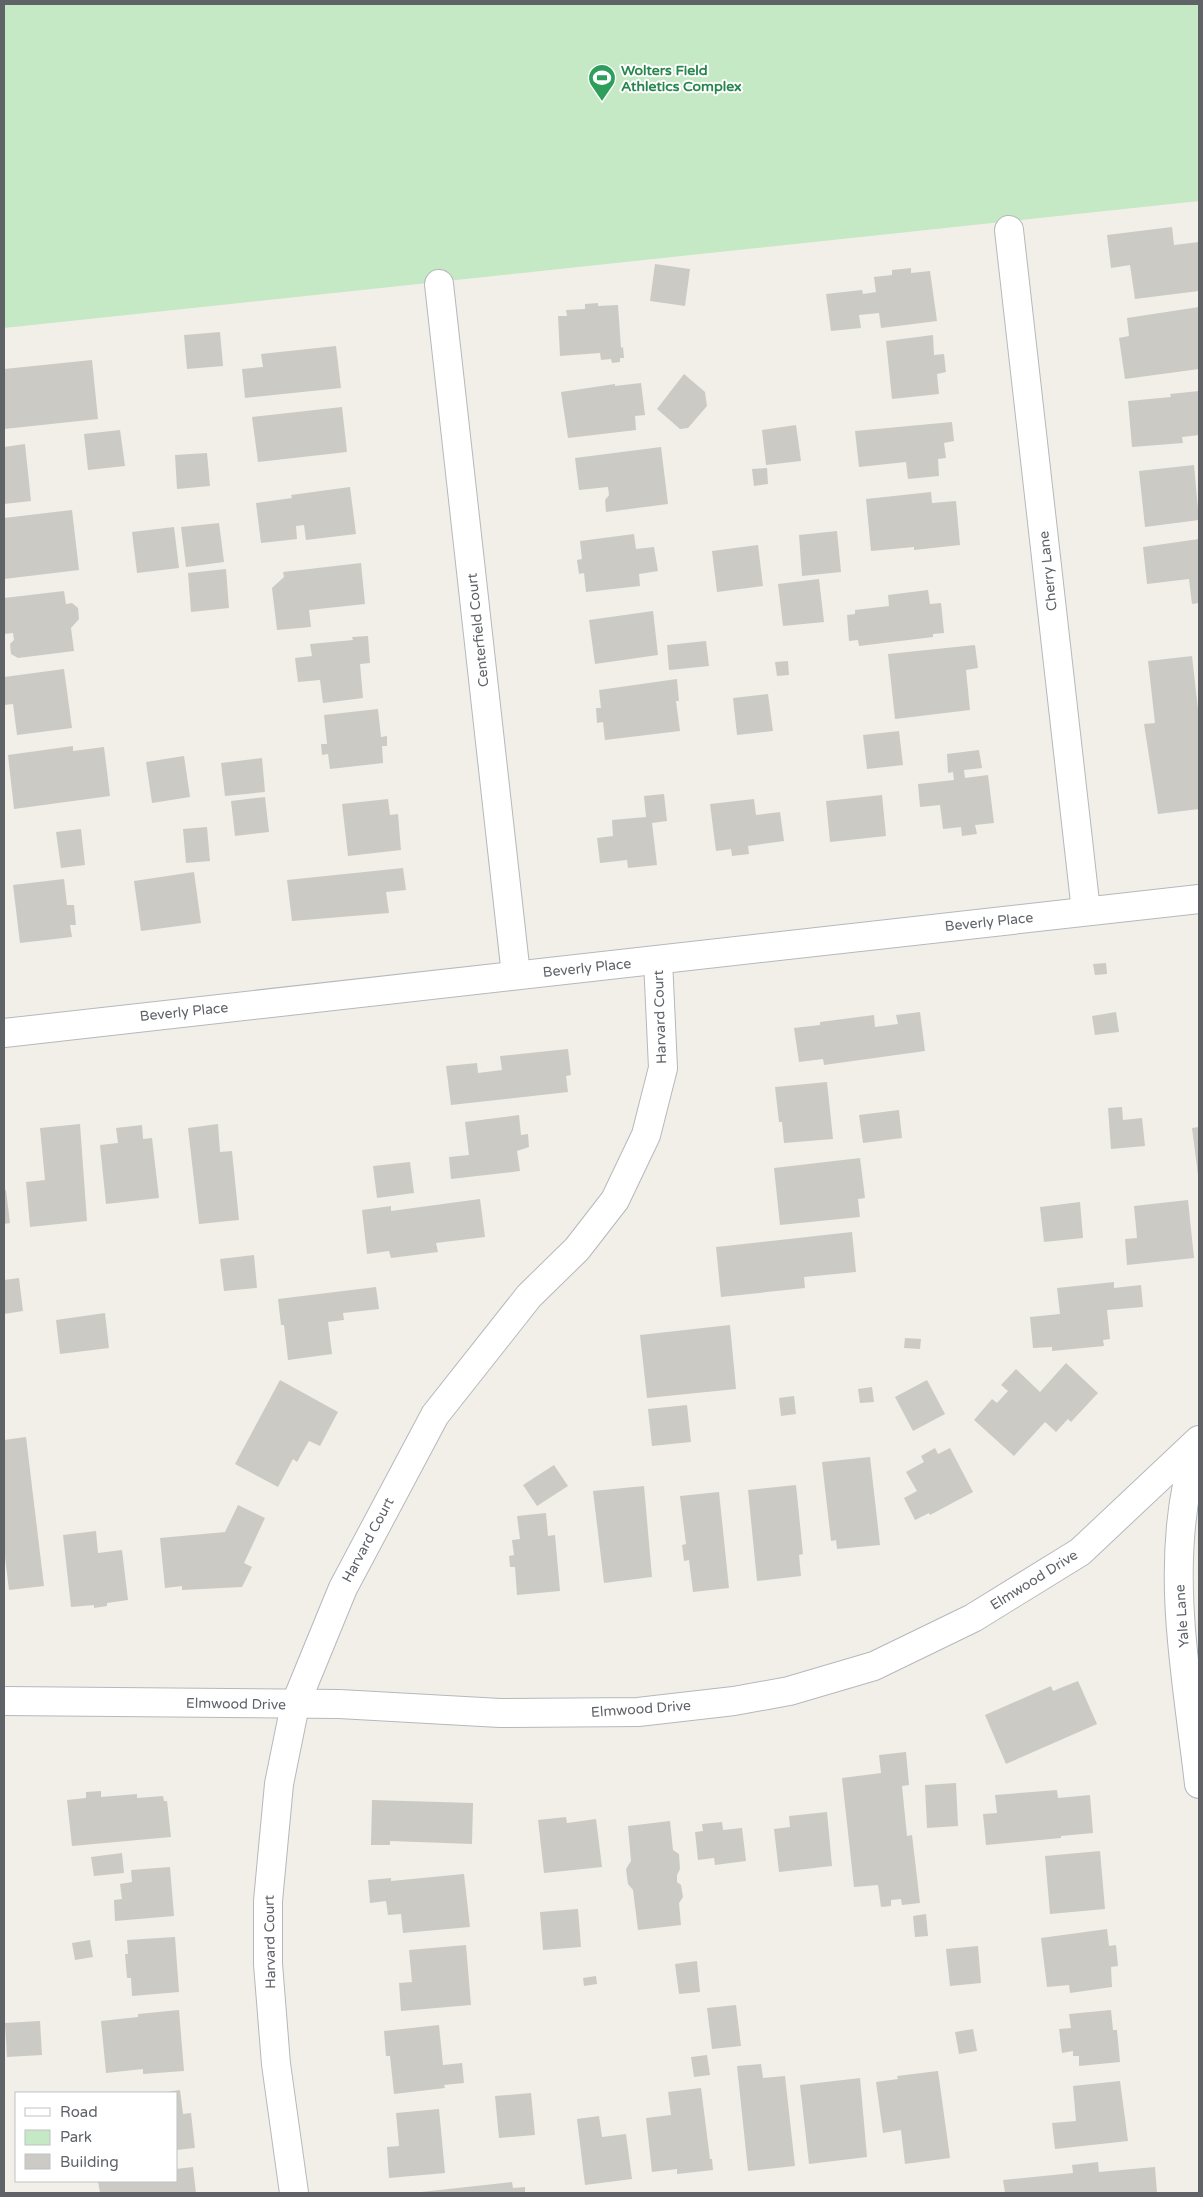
<svg xmlns="http://www.w3.org/2000/svg" width="1203" height="2197" font-family="'Varela Round',sans-serif">
	<style>
		.green { fill: #c5e8c5 }
		.building { fill: #cccac5 }
		.lines { fill: none; stroke-linecap: round; stroke-linejoin: round }
		.street-casing { stroke: #b5b8bc; stroke-width: 30 }
		.street { stroke: #fff; stroke-width: 28 }
		.labels { text-anchor: middle; dominant-baseline: central; stroke-width: 4; stroke-linejoin: round; paint-order: stroke }
		.leisure-label { font-size: 14px; font-weight: bold; fill: #27864d; stroke: #fff; text-anchor: start }
		.street-label { font-size: 14px; fill: #5f6368; stroke: #fff }
	</style>
	<rect width="100%" height="100%" fill="#f1efe8"/>
	<!-- green -->
	<polygon class="green" points="4,4 1199,4 1199,201 4,328"/>
	<!-- building -->
	<g class="building">
		<polygon points="1172,227 1174,245 1199,242 1199,291 1135,299 1130,265 1111,268 1107,235"/>
		<polygon points="655,264 690,269 685,306 650,301"/>
		<polygon points="911,268 911,273 930,271 937,321 881,328 879,313 859,315 861,328 831,331 826,294 862,290 863,294 876,292 874,277 892,275 892,270"/>
		<polygon points="598,303 598,306 618,305 621,348 623,347 624,358 620,358 620,362 612,363 611,359 601,360 600,353 560,356 558,316 567,316 566,310 585,309 585,304"/>
		<polygon points="1199,307 1199,369 1125,379 1119,338 1129,336 1127,318"/>
		<polygon points="220,332 223,366 187,369 184,335"/>
		<polygon points="933,335 934,355 944,354 946,372 937,374 939,394 892,399 886,341"/>
		<polygon points="336,346 341,388 245,398 242,369 263,367 261,354"/>
		<polygon points="92,360 98,419 4,429 4,369"/>
		<polygon points="684,374 705,392 707,406 688,428 680,429 657,409"/>
		<polygon points="641,383 645,415 635,416 636,430 568,438 561,392 615,384 615,386"/>
		<polygon points="1199,391 1199,435 1182,437 1183,443 1132,447 1128,401 1171,397 1170,394"/>
		<polygon points="342,407 347,452 258,462 252,417"/>
		<polygon points="952,422 954,441 944,443 946,458 938,459 939,476 908,479 906,462 859,467 855,431"/>
		<polygon points="796,425 801,461 766,465 762,430"/>
		<polygon points="120,430 125,466 88,470 84,434"/>
		<polygon points="25,444 31,501 4,504 4,447"/>
		<polygon points="661,447 668,504 606,512 605,500 609,495 608,487 579,490 575,458"/>
		<polygon points="207,453 210,486 177,489 175,455"/>
		<polygon points="1194,465 1199,520 1145,527 1139,471"/>
		<polygon points="767,468 768,484 754,486 752,469"/>
		<polygon points="350,487 356,534 306,540 304,525 296,526 297,539 261,543 256,503 292,498 291,495"/>
		<polygon points="931,492 932,503 956,501 960,545 914,550 914,547 871,551 866,499"/>
		<polygon points="72,510 79,570 4,579 4,518"/>
		<polygon points="219,523 224,562 186,567 181,527"/>
		<polygon points="174,527 179,568 137,573 132,532"/>
		<polygon points="837,531 841,572 802,576 799,535"/>
		<polygon points="634,534 636,549 654,547 658,571 639,574 640,586 586,592 584,573 579,574 577,560 582,559 580,541"/>
		<polygon points="1199,539 1199,603 1192,604 1189,579 1147,584 1143,547"/>
		<polygon points="758,545 763,586 717,592 712,551"/>
		<polygon points="361,563 365,604 309,610 311,627 277,630 272,588 284,577 283,572"/>
		<polygon points="226,569 229,608 191,612 188,573"/>
		<polygon points="819,579 824,622 783,626 778,584"/>
		<polygon points="928,590 930,604 941,603 944,633 933,634 933,637 859,646 858,640 849,641 847,615 855,614 855,610 889,606 888,595"/>
		<polygon points="64,591 66,604 72,603 78,608 79,619 71,628 74,651 18,658 11,654 10,644 14,640 13,633 4,634 4,598"/>
		<polygon points="653,611 658,655 595,664 589,620"/>
		<polygon points="368,636 370,663 360,664 363,698 323,703 320,680 298,682 295,658 312,656 310,644 353,640 352,637"/>
		<polygon points="706,641 709,666 669,670 667,645"/>
		<polygon points="975,645 978,668 966,670 970,710 895,719 888,654"/>
		<polygon points="1192,656 1199,718 1199,809 1158,814 1144,724 1155,723 1148,661"/>
		<polygon points="788,661 789,675 777,676 775,662"/>
		<polygon points="64,669 72,728 17,735 13,704 4,705 4,677"/>
		<polygon points="677,679 679,701 676,701 680,731 605,740 603,722 597,723 596,708 601,708 599,690"/>
		<polygon points="768,694 773,731 737,735 733,698"/>
		<polygon points="378,709 381,737 387,736 387,746 382,746 383,763 330,769 328,754 322,755 321,744 327,744 324,715"/>
		<polygon points="899,731 903,765 867,769 863,735"/>
		<polygon points="73,746 73,751 104,747 110,796 14,809 8,755"/>
		<polygon points="979,750 982,768 964,770 965,778 988,775 994,823 975,825 977,834 962,836 961,827 943,829 940,805 920,807 918,784 954,780 953,772 948,773 947,754"/>
		<polygon points="184,756 190,797 152,803 146,762"/>
		<polygon points="262,758 265,792 225,796 221,763"/>
		<polygon points="664,794 667,821 652,823 657,865 628,868 627,860 600,863 597,838 613,836 612,820 646,817 644,796"/>
		<polygon points="882,795 886,836 830,842 826,801"/>
		<polygon points="265,797 269,832 235,836 231,801"/>
		<polygon points="388,799 390,815 398,814 401,850 348,856 342,804"/>
		<polygon points="754,799 756,815 780,812 784,841 748,846 749,854 732,856 731,849 716,851 710,804"/>
		<polygon points="207,827 210,861 186,863 183,829"/>
		<polygon points="81,829 85,865 61,868 56,832"/>
		<polygon points="403,868 406,890 386,892 389,913 292,921 287,880"/>
		<polygon points="194,872 201,923 141,931 134,881"/>
		<polygon points="64,879 67,905 74,905 76,925 70,925 72,937 20,943 13,885"/>
		<polygon points="1106,963 1107,974 1095,975 1093,964"/>
		<polygon points="920,1012 925,1051 824,1065 823,1059 799,1062 794,1028 820,1025 820,1022 874,1015 875,1027 898,1024 896,1015"/>
		<polygon points="1116,1012 1119,1032 1095,1035 1092,1016"/>
		<polygon points="568,1049 571,1075 566,1076 568,1092 451,1105 446,1066 477,1063 478,1073 502,1070 500,1056"/>
		<polygon points="827,1082 833,1139 784,1143 782,1122 779,1122 775,1087"/>
		<polygon points="1122,1107 1123,1120 1142,1118 1145,1146 1111,1149 1108,1108"/>
		<polygon points="899,1110 902,1138 863,1143 859,1115"/>
		<polygon points="519,1115 521,1135 528,1134 529,1147 517,1151 520,1171 451,1179 449,1157 469,1155 465,1122"/>
		<polygon points="80,1124 87,1221 30,1227 26,1182 45,1180 40,1128"/>
		<polygon points="218,1124 220,1152 232,1151 239,1220 199,1224 188,1128"/>
		<polygon points="142,1125 143,1139 152,1138 159,1198 106,1204 100,1145 118,1143 116,1128"/>
		<polygon points="1199,1127 1199,1175 1198,1175 1192,1128"/>
		<polygon points="860,1158 865,1198 858,1199 860,1217 780,1225 774,1168"/>
		<polygon points="410,1162 414,1193 377,1198 373,1166"/>
		<polygon points="6,1190 10,1223 4,1224 4,1191"/>
		<polygon points="480,1199 485,1237 436,1243 438,1252 391,1258 389,1251 367,1254 362,1210 391,1206 391,1211"/>
		<polygon points="1188,1200 1194,1258 1127,1265 1125,1239 1137,1238 1134,1206"/>
		<polygon points="1080,1202 1083,1238 1044,1242 1040,1207"/>
		<polygon points="852,1232 856,1272 804,1277 805,1288 721,1297 716,1247"/>
		<polygon points="254,1255 257,1288 224,1291 220,1259"/>
		<polygon points="19,1278 23,1311 4,1314 4,1280"/>
		<polygon points="1114,1282 1114,1288 1141,1285 1143,1307 1107,1310 1110,1339 1103,1340 1104,1346 1052,1351 1052,1347 1033,1348 1030,1317 1060,1314 1057,1288"/>
		<polygon points="376,1287 379,1309 343,1313 344,1320 328,1322 332,1354 288,1360 284,1325 281,1325 278,1299"/>
		<polygon points="105,1313 109,1348 60,1354 56,1320"/>
		<polygon points="730,1325 736,1389 647,1398 640,1335"/>
		<polygon points="905,1338 921,1339 920,1349 904,1348"/>
		<polygon points="1066,1363 1098,1393 1071,1422 1068,1419 1056,1432 1045,1422 1014,1456 974,1420 992,1399 997,1403 1008,1391 1001,1385 1016,1369 1040,1392"/>
		<polygon points="280,1380 338,1412 320,1446 309,1441 297,1462 293,1459 278,1487 235,1464"/>
		<polygon points="927,1380 945,1414 913,1431 895,1397"/>
		<polygon points="872,1387 874,1402 860,1403 858,1389"/>
		<polygon points="794,1396 796,1414 781,1416 779,1398"/>
		<polygon points="687,1405 691,1442 652,1446 648,1409"/>
		<polygon points="26,1437 44,1586 9,1590 4,1549 4,1440"/>
		<polygon points="935,1448 938,1454 950,1448 973,1492 930,1515 929,1513 915,1520 904,1498 917,1491 906,1472 924,1462 921,1456"/>
		<polygon points="870,1457 880,1545 837,1549 836,1540 831,1541 822,1462"/>
		<polygon points="554,1465 568,1486 537,1506 523,1485"/>
		<polygon points="796,1485 803,1554 799,1555 801,1576 757,1581 748,1490"/>
		<polygon points="644,1486 652,1577 604,1583 593,1491"/>
		<polygon points="719,1492 729,1588 693,1592 689,1560 684,1561 682,1545 686,1544 680,1496"/>
		<polygon points="238,1505 265,1518 244,1563 252,1567 242,1587 182,1590 182,1586 165,1588 160,1538 225,1532"/>
		<polygon points="546,1513 548,1536 555,1535 560,1591 517,1595 515,1567 510,1567 509,1556 514,1555 512,1540 520,1539 517,1516"/>
		<polygon points="96,1531 98,1553 122,1550 128,1600 107,1603 107,1606 94,1608 94,1605 71,1607 63,1535"/>
		<polygon points="1078,1681 1097,1724 1006,1764 985,1715 1051,1686 1053,1691"/>
		<polygon points="906,1752 909,1785 902,1786 907,1836 912,1835 920,1903 902,1905 901,1899 891,1900 891,1906 881,1907 878,1885 854,1887 842,1778 881,1773 879,1755"/>
		<polygon points="956,1783 958,1826 927,1828 925,1785"/>
		<polygon points="1057,1790 1058,1798 1090,1795 1093,1833 1061,1836 1061,1838 986,1845 983,1814 997,1813 995,1795"/>
		<polygon points="101,1791 101,1797 137,1794 137,1798 163,1796 164,1801 167,1801 171,1837 72,1846 67,1800 86,1798 86,1792"/>
		<polygon points="372,1800 473,1803 472,1844 390,1841 390,1845 371,1845"/>
		<polygon points="827,1812 832,1866 779,1872 774,1829 790,1827 789,1816"/>
		<polygon points="566,1817 567,1823 596,1819 602,1867 544,1873 538,1820"/>
		<polygon points="670,1821 673,1850 679,1854 680,1869 677,1875 677,1882 681,1885 683,1897 679,1903 681,1925 638,1930 633,1890 628,1884 626,1869 631,1861 628,1826"/>
		<polygon points="722,1822 723,1830 742,1828 746,1861 715,1865 714,1858 698,1860 695,1832 703,1831 702,1824"/>
		<polygon points="1100,1851 1105,1909 1050,1914 1045,1856"/>
		<polygon points="122,1853 124,1873 94,1876 91,1857"/>
		<polygon points="170,1867 174,1916 115,1921 114,1900 122,1899 120,1884 132,1882 131,1870"/>
		<polygon points="464,1874 470,1927 403,1933 401,1914 388,1915 386,1901 370,1903 368,1880 391,1878 391,1881"/>
		<polygon points="578,1909 581,1947 543,1950 540,1912"/>
		<polygon points="926,1914 928,1936 915,1937 913,1916"/>
		<polygon points="1107,1929 1109,1946 1116,1945 1118,1966 1111,1967 1112,1987 1070,1993 1069,1985 1047,1987 1041,1938"/>
		<polygon points="175,1937 179,1992 132,1996 131,1978 127,1978 125,1954 128,1954 127,1940"/>
		<polygon points="90,1940 93,1957 75,1960 72,1943"/>
		<polygon points="466,1945 471,2005 401,2011 399,1983 412,1982 409,1950"/>
		<polygon points="978,1946 981,1983 950,1986 946,1949"/>
		<polygon points="697,1961 700,1992 679,1994 675,1964"/>
		<polygon points="596,1976 597,1984 584,1986 583,1978"/>
		<polygon points="736,2005 741,2046 712,2049 707,2008"/>
		<polygon points="179,2010 184,2071 143,2074 143,2069 106,2073 101,2021 138,2017 138,2014"/>
		<polygon points="1111,2010 1113,2030 1117,2030 1120,2062 1079,2066 1079,2056 1073,2056 1073,2051 1062,2053 1059,2029 1071,2028 1069,2014"/>
		<polygon points="40,2021 42,2055 7,2057 5,2023"/>
		<polygon points="439,2025 443,2065 462,2063 464,2083 444,2085 445,2088 394,2094 390,2056 386,2056 384,2031"/>
		<polygon points="973,2029 977,2051 959,2054 955,2032"/>
		<polygon points="707,2055 710,2075 694,2077 691,2057"/>
		<polygon points="761,2064 763,2078 785,2076 795,2166 748,2171 737,2066"/>
		<polygon points="938,2071 950,2158 905,2164 901,2130 883,2133 876,2082 898,2079 897,2076"/>
		<polygon points="860,2078 867,2157 809,2164 800,2085"/>
		<polygon points="1120,2081 1128,2141 1055,2149 1052,2123 1076,2121 1073,2086"/>
		<polygon points="701,2088 710,2159 712,2159 713,2170 677,2174 677,2169 652,2172 646,2118 671,2115 668,2092"/>
		<polygon points="180,2090 183,2114 191,2113 195,2148 176,2150 176,2093 167,2092"/>
		<polygon points="531,2093 535,2135 499,2138 495,2096"/>
		<polygon points="439,2109 445,2173 389,2178 387,2147 399,2146 396,2113"/>
		<polygon points="599,2116 602,2137 626,2134 632,2179 585,2185 577,2119"/>
		<polygon points="1098,2162 1099,2172 1155,2167 1157,2193 1005,2193 1003,2180 1073,2173 1072,2165"/>
		<polygon points="193,2167 196,2193 100,2193 98,2181 176,2181 176,2169"/>
		<polygon points="512,2182 513,2188 525,2187 525,2193 412,2193"/>
	</g>
	<g class="lines">
		<defs>
			<g id="street">
				<polyline points="1009,230 1086,911"/>
				<polyline points="439,284 516,975"/>
				<polyline points="4,1033 1199,899"/>
				<path d="M1199,1449C1195,1461 1189,1473 1187,1485C1167,1584 1188,1686 1199,1784"/>
				<polyline points="4,1701 339,1704 500,1713 638,1712 734,1701 789,1691 874,1666 973,1618 1080,1552 1199,1440"/>
				<polyline points="294,2193 276,2064 268,1964 268,1901 279,1784 295,1705 343,1588 435,1415 529,1296 577,1249 615,1200 646,1135 663,1068 658,960"/>
			</g>
		</defs>
		<!-- street casing -->
		<use href="#street" class="street-casing"/>
		<!-- street -->
		<use href="#street" class="street"/>
	</g>
	<!-- icons -->
	<defs>
		<symbol id="stadium-pin" viewBox="-11 -11 22 30"><path d="M0 17L-7.5 6A9.5 9.5 0 1 1 7.5 6Z" fill="#2e9e5b" stroke="#fff"/><path d="M0-5a6.5 5 0 1 0 0 10a6.5 5 0 1 0 0-10ZM-3.5-1.8h7v3.6h-7Z" fill="#fff"/></symbol>
	</defs>
	<g fill-rule="evenodd">
		<use href="#stadium-pin" x="586" y="62" width="32" height="43"/>
	</g>
	<g class="labels">
		<!-- leisure labels -->
		<g class="leisure-label">
			<text x="621" y="70">Wolters Field<tspan x="621" dy="16">Athletics Complex</tspan></text>
		</g>
		<!-- street labels -->
		<g class="street-label">
			<text transform="translate(1048 571) rotate(-96)">Cherry Lane</text>
			<text transform="translate(478 630) rotate(-96)">Centerfield Court</text>
			<text transform="translate(989 922) rotate(-6)">Beverly Place</text>
			<text transform="translate(587 968) rotate(-6)">Beverly Place</text>
			<text transform="translate(184 1012) rotate(-6)">Beverly Place</text>
			<text transform="translate(660 1017) rotate(-92)">Harvard Court</text>
			<text transform="translate(368 1540) rotate(-62)">Harvard Court</text>
			<text transform="translate(1034 1580) rotate(-32)">Elmwood Drive</text>
			<text transform="translate(1182 1616) rotate(-94)">Yale Lane</text>
			<text transform="translate(236 1704) rotate(1)">Elmwood Drive</text>
			<text transform="translate(641 1709) rotate(-4)">Elmwood Drive</text>
			<text transform="translate(270 1942) rotate(-91)">Harvard Court</text>
		</g>
	</g>
	<!-- border -->
	<rect width="1203" height="2197" fill="none" stroke="#5f6368" stroke-width="10"/>
	<!-- legend -->
	<rect x="15" y="2092" width="162" height="90" fill="#ffffff" stroke="#bfc1c3"/>
	<rect x="25" y="2108" width="25" height="8" fill="#ffffff" stroke="#bfc1c3"/>
	<text x="60" y="2117" font-size="15" fill="#5f6368">Road</text>
	<rect x="25" y="2130" width="25" height="15" fill="#c5e8c5" stroke="#bfc1c3"/>
	<text x="60" y="2142" font-size="15" fill="#5f6368">Park</text>
	<rect x="25" y="2154" width="25" height="15" fill="#cccac5" stroke="#bfc1c3"/>
	<text x="60" y="2167" font-size="15" fill="#5f6368">Building</text>
</svg>
